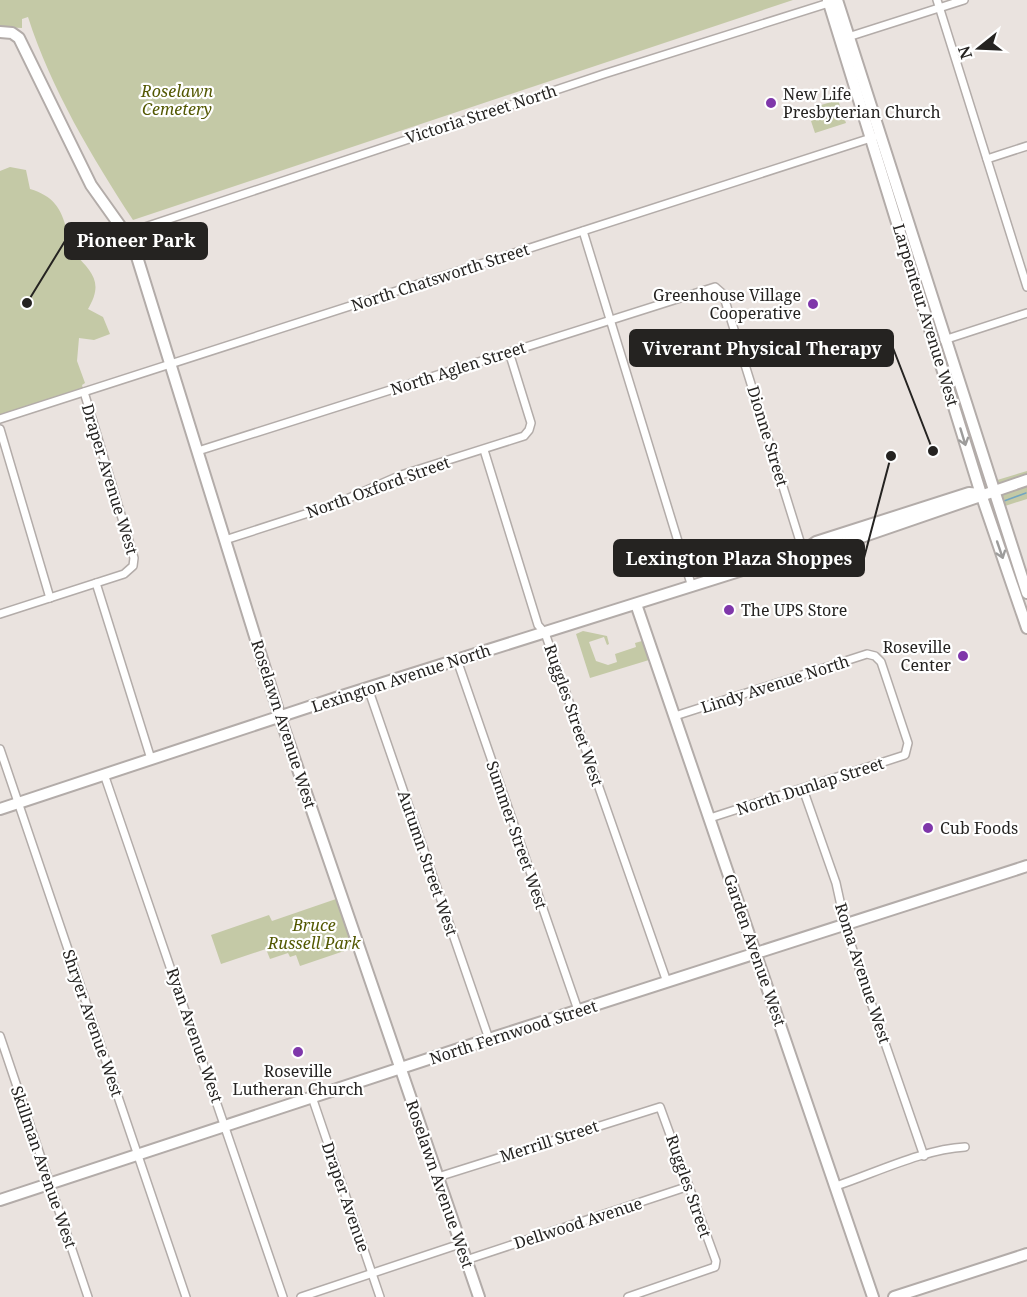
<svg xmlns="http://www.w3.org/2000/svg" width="1027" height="1297" font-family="'Noto Serif',serif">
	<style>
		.green { fill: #c4c9a6 }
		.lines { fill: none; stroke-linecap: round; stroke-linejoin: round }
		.stream { stroke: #72a5c1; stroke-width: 1.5 }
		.street-casing { stroke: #b3aca9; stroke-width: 10 }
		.secondary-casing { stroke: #b3aca9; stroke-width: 14 }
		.street { stroke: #fff; stroke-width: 7 }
		.secondary { stroke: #fff; stroke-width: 10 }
		.oneway { stroke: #9d9c9b }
		.poi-dot { fill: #7f37aa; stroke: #fff; stroke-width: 2 }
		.labels { text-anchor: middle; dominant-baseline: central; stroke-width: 4.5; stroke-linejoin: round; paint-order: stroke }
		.park-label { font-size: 16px; font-style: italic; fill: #535802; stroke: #fff }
		.poi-label { font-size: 16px; fill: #252321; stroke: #fff; text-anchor: start }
		.street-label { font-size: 16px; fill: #252321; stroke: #fff }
		.leader { fill: none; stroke: #252321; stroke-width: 2 }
		.callout-dot { fill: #252321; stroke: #fff; stroke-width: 2 }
		.callout { fill: #252321; stroke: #252321; stroke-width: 2 }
		.callout-label { font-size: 18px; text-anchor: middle; font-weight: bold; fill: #fff }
	</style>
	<rect width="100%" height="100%" fill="#eae3df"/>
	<!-- green -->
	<g class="green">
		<path d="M0,0H793L133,220C92,157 51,89 28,17L22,19V28L0,27Z"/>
		<polygon points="838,100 846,123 815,133 811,121 815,119 811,108"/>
		<path d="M10,167L26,170L30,189C53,196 61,207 67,231C69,237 68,245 71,249C88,270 106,279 88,309L103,317L110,334L94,340L79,338L77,361L85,383L82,385L83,389L0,416V171Z"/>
		<polygon points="1027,471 1027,499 1005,506 1001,500 990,503 984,484"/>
		<polygon points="583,631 607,636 609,644 607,645 604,637 589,642 596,661 608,665 617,662 615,654 636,647 635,643 642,641 649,660 590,678 576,634"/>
		<polygon points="336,899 353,948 300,966 296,955 290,957 288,953 270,959 266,949 221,964 211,935 269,915 272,921"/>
	</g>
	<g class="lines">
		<!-- stream -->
		<polyline class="stream" points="1004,501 1026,493"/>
		<defs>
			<g id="street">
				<polyline points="937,0 1027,287"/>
				<polyline points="848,37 964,0"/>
				<polyline points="987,159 1027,146"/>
				<polyline points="583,231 692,587"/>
				<polyline points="127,233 604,74 832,2"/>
				<polyline points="944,340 1027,313"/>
				<polyline points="0,419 874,137"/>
				<polyline points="0,429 50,598"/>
				<polyline points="484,450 538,625 545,633 667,982"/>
				<polyline points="198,451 715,287 723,294 803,551"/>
				<polyline points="225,540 333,505 401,475 524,436 529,430 531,423 509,352"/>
				<polyline points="96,583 151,759"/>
				<polyline points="0,614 124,574 133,566 134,558 84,392"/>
				<polyline points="457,660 578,1010"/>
				<polyline points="368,688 489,1039"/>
				<polyline points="675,716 867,654 875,656 881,662 908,743 905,755 710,818"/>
				<polyline points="0,749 186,1297"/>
				<polyline points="104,774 283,1297"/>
				<polyline points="803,789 836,883 847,933 924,1156"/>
				<polyline points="0,1036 88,1297"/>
				<polyline points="312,1097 380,1297"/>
				<polyline points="438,1177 660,1107 716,1261 715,1267 628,1297"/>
				<path d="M836,1186C875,1173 924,1149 965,1147"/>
				<polyline points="466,1260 689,1186"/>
				<polyline points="301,1297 460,1244"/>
			</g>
			<g id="secondary">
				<polyline points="828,0 981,494 1027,628"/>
				<polyline points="837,0 1027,593"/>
				<polyline points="0,32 12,33 19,38 91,185 133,244 280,717 479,1297"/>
				<polyline points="803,551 818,552 1027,480"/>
				<polyline points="636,604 873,1297"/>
				<polyline points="0,809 339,697 803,551 816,542 969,493 981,494"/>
				<polyline points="0,1200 489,1039 1027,866"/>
				<polyline points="894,1297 1027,1254"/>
			</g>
		</defs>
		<!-- street casing -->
		<use href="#street" class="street-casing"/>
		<!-- secondary casing -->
		<use href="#secondary" class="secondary-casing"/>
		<!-- street -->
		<use href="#street" class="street"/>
		<!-- secondary -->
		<use href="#secondary" class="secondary"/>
	</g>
	<!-- one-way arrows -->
	<defs><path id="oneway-shaft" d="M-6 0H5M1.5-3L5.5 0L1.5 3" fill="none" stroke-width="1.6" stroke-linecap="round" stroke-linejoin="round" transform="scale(1.5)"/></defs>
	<g class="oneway">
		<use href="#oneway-shaft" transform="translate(963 437) rotate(73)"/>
		<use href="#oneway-shaft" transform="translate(1000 550) rotate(71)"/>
	</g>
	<!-- markers -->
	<g class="poi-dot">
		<circle cx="771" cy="103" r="6"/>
		<circle cx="813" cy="304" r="6"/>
		<circle cx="729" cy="610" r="6"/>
		<circle cx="963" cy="656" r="6"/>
		<circle cx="928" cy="828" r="6"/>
		<circle cx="298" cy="1052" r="6"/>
	</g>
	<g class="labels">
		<!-- park labels -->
		<g class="park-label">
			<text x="177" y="91">Roselawn<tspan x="177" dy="18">Cemetery</tspan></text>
			<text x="314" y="925">Bruce<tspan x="314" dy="18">Russell Park</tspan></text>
		</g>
		<!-- poi labels -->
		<g class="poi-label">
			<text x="783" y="94">New Life<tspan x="783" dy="18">Presbyterian Church</tspan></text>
			<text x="801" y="295" text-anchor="end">Greenhouse Village<tspan x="801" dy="18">Cooperative</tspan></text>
			<text x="741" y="610">The UPS Store</text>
			<text x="951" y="647" text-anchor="end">Roseville<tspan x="951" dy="18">Center</tspan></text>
			<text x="940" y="828">Cub Foods</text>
			<text x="298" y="1071" text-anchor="middle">Roseville<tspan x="298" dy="18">Lutheran Church</tspan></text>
		</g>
		<!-- street labels -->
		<g class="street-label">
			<text transform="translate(481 114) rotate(-18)">Victoria Street North</text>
			<text transform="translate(440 277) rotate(-18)">North Chatsworth Street</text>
			<text transform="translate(926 315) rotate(73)">Larpenteur Avenue West</text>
			<text transform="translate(458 368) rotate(-18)">North Aglen Street</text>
			<text transform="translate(768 436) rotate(73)">Dionne Street</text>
			<text transform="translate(110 479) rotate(73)">Draper Avenue West</text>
			<text transform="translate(378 487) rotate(-20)">North Oxford Street</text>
			<text transform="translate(401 678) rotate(-18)">Lexington Avenue North</text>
			<text transform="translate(775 684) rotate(-18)">Lindy Avenue North</text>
			<text transform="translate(574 715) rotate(71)">Ruggles Street West</text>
			<text transform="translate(284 724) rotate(72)">Roselawn Avenue West</text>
			<text transform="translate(810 786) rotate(-18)">North Dunlap Street</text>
			<text transform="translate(517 835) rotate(71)">Summer Street West</text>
			<text transform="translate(428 863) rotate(71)">Autumn Street West</text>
			<text transform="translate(755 950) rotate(71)">Garden Avenue West</text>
			<text transform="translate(863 973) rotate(72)">Roma Avenue West</text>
			<text transform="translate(93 1023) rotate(71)">Shryer Avenue West</text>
			<text transform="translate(513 1032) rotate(-18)">North Fernwood Street</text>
			<text transform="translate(195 1035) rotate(71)">Ryan Avenue West</text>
			<text transform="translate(549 1141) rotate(-18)">Merrill Street</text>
			<text transform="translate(44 1167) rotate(71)">Skillman Avenue West</text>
			<text transform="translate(440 1184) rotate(71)">Roselawn Avenue West</text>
			<text transform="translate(689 1186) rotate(71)">Ruggles Street</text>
			<text transform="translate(346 1197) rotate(71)">Draper Avenue</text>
			<text transform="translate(578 1223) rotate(-18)">Dellwood Avenue</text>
		</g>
	</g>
	<!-- callouts -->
	<path class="leader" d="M27 303L65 241M933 451L893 348M891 456L864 558"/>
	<g class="callout-dot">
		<circle cx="27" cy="303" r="6"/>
		<circle cx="933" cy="451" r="6"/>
		<circle cx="891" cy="456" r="6"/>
	</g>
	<g class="callout">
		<rect x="65" y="223" width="142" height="36" rx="6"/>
		<rect x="630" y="330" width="263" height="36" rx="6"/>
		<rect x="614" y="540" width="250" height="36" rx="6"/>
	</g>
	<g class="callout-label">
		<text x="136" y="247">Pioneer Park</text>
		<text x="762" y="355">Viverant Physical Therapy</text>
		<text x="739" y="565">Lexington Plaza Shoppes</text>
	</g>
	<!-- north arrow -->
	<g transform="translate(979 48) rotate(252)" stroke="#ffffff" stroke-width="4.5" paint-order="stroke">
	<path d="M0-4.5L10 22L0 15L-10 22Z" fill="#252321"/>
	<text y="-9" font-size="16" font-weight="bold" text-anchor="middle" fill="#252321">N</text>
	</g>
</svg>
